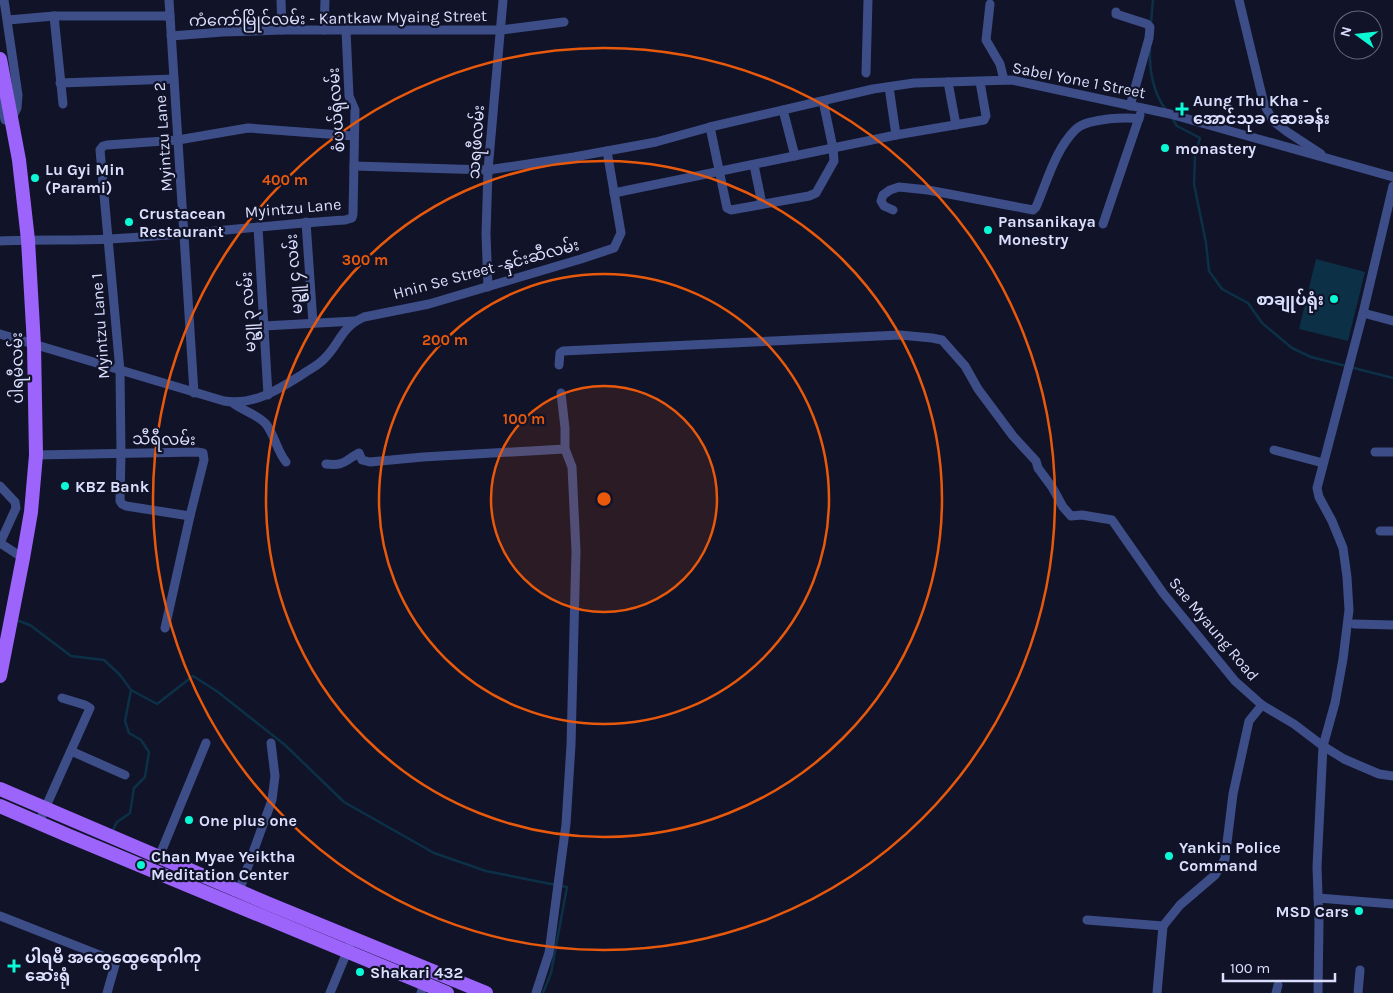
<svg xmlns="http://www.w3.org/2000/svg" width="1393" height="993" font-family="Karla,'Noto Sans Myanmar',sans-serif">
	<style>
		.water { fill: #0c3147 }
		.lines { fill: none; stroke-linecap: round; stroke-linejoin: round }
		.stream { stroke: #0c3147; stroke-width: 2.5 }
		.minor { stroke: #3d4d87; stroke-width: 9 }
		.primary { stroke: #9c64fb; stroke-width: 14 }
		.ring { fill: none; stroke: #e8590c; stroke-width: 2.5 }
		.poi-dot { fill: #0bf9d4; stroke: #111329; stroke-width: 2 }
		.labels { text-anchor: middle; dominant-baseline: central; stroke-width: 4.5; stroke-linejoin: round; paint-order: stroke }
		.street-label { font-size: 16px; fill: #dadffe; stroke: #111329 }
		.poi-label { font-size: 16px; font-weight: bold; fill: #dadffe; stroke: #111329; text-anchor: start }
		.centre { fill: #e8590c; stroke: #111329; stroke-width: 2.5 }
		.ring-label { font-size: 15px; text-anchor: middle; font-weight: bold; fill: #e8590c; stroke: #111329; stroke-width: 4.5; stroke-linejoin: round; paint-order: stroke }
	</style>
	<rect width="100%" height="100%" fill="#111329"/>
	<!-- water -->
	<polygon class="water" points="1316,259 1365,272 1348,341 1299,329"/>
	<g class="lines">
		<!-- stream -->
		<g class="stream">
			<polyline points="1151,23 1153,0"/>
			<path d="M1150,49C1149,69 1153,93 1166,110"/>
			<polyline points="1172,118 1177,126 1200,138 1195,155 1194,184 1206,243 1209,271 1222,289 1248,303 1262,323 1292,348 1311,357 1393,378"/>
			<polyline points="16,620 30,625 71,656 104,660 120,675 131,690 125,721 129,733 141,740 149,752 145,777 134,788 130,813 117,822 112,832"/>
			<polyline points="131,690 157,704 193,676 218,692 285,745 344,802 434,853 486,871 556,885"/>
			<polyline points="543,993 551,973 567,887 561,886"/>
		</g>
		<!-- minor -->
		<g class="minor">
			<polyline points="4,0 18,95 17,108 12,118"/>
			<polyline points="169,0 194,393"/>
			<polyline points="281,0 282,30"/>
			<polyline points="1239,0 1264,104 1273,121 1286,131 1321,154"/>
			<polyline points="990,4 986,40 1000,64 1004,80"/>
			<polyline points="1116,12 1116,14 1147,24 1150,27 1149,38 1130,106"/>
			<polyline points="54,16 63,104"/>
			<polyline points="8,20 54,16 170,16"/>
			<polyline points="324,30 325,0"/>
			<polyline points="171,36 223,32 282,30 501,30 564,22"/>
			<polyline points="866,73 868,0"/>
			<polyline points="948,82 956,125"/>
			<polyline points="60,83 174,79"/>
			<polyline points="889,87 896,135"/>
			<polyline points="0,98 5,120"/>
			<polyline points="783,110 795,156"/>
			<polyline points="710,127 727,208 731,210 809,196 816,193 834,161 833,148 823,101"/>
			<polyline points="754,165 762,204"/>
			<polyline points="354,166 488,170 574,157 656,142 710,127 873,89 914,83 1012,80 1170,114 1393,177"/>
			<polyline points="614,193 896,135 984,120 986,116 980,82"/>
			<path d="M893,210L884,206L881,201L883,195L890,190L899,187L928,190L1033,210L1036,207C1047,182 1055,150 1075,130C1083,122 1096,121 1108,119C1119,118 1128,117 1139,119"/>
			<polyline points="306,222 313,323"/>
			<polyline points="1103,224 1140,115"/>
			<polyline points="258,227 268,395"/>
			<path d="M0,241C37,239 74,241 110,239C189,235 267,225 345,220L352,218L353,214L355,110L349,96L346,30"/>
			<polyline points="488,287 486,234 488,170 503,0"/>
			<polyline points="1363,313 1393,321"/>
			<polyline points="264,326 355,321"/>
			<path d="M0,334L224,401C254,406 279,389 303,374C310,369 319,365 325,358C341,342 340,328 364,317L429,304L581,259L614,248L621,233L607,151"/>
			<polyline points="559,365 560,353 563,351 900,335 932,338 942,340 965,366 978,389 1013,436 1036,461 1038,468 1052,487 1063,507 1071,516 1082,515 1112,520 1163,593 1235,681 1262,705 1294,724 1323,746 1344,759 1379,774 1393,776"/>
			<path d="M233,403C243,411 257,414 266,424C275,436 277,451 286,462"/>
			<polyline points="1274,450 1323,463"/>
			<polyline points="1375,452 1393,452"/>
			<polyline points="36,455 197,452 203,453 204,460 190,516 165,628"/>
			<path d="M326,464C345,466 344,461 359,453L362,460L370,462L423,457L565,449"/>
			<polyline points="0,486 15,502 16,508 0,543"/>
			<polyline points="190,516 126,506 122,504 120,501 121,453 120,371 100,150 103,146 107,145 178,140 248,128 354,136"/>
			<polyline points="1380,531 1393,531"/>
			<polyline points="0,543 23,558"/>
			<polyline points="1354,624 1393,625"/>
			<polyline points="71,751 125,775"/>
			<polyline points="39,822 90,708 85,705 62,698"/>
			<polyline points="159,857 206,743"/>
			<polyline points="239,891 272,800 275,776 271,743"/>
			<polyline points="1318,898 1393,904"/>
			<polyline points="0,916 112,960 115,965 107,993"/>
			<polyline points="1087,920 1163,926 1180,905 1215,875 1225,859 1233,794 1249,721 1262,705"/>
			<polyline points="330,993 349,947"/>
			<polyline points="421,993 429,970"/>
			<polyline points="536,993 549,953 566,824 571,745 576,551 572,467 565,449 565,428 561,393"/>
			<polyline points="1157,993 1163,926"/>
			<polyline points="1276,993 1278,985"/>
			<polyline points="1318,993 1319,923 1317,867 1323,746 1335,703 1343,659 1349,610 1347,577 1343,548 1332,521 1319,497 1317,488 1363,313 1393,186"/>
			<polyline points="1358,993 1360,970"/>
		</g>
		<!-- primary -->
		<g class="primary">
			<polyline points="0,59 19,160 28,240 34,345 36,455 31,512 23,558 0,676"/>
			<polyline points="0,789 269,904 486,993"/>
			<polyline points="0,806 67,835 447,993"/>
		</g>
	</g>
	<!-- distance rings -->
	<circle cx="604" cy="499" r="113" fill="#e8590c" fill-opacity=".12"/>
	<g class="ring">
		<circle cx="604" cy="499" r="113"/>
		<circle cx="604" cy="499" r="225"/>
		<circle cx="604" cy="499" r="338"/>
		<circle cx="604" cy="499" r="451"/>
	</g>
	<!-- markers -->
	<g class="poi-dot">
		<path d="M1179.5 101.5h5v5h5v5h-5v5h-5v-5h-5v-5h5z"/>
		<circle cx="1165" cy="148" r="5"/>
		<circle cx="35" cy="178" r="5"/>
		<circle cx="129" cy="222" r="5"/>
		<circle cx="988" cy="230" r="5"/>
		<circle cx="1334" cy="299" r="5"/>
		<circle cx="65" cy="486" r="5"/>
		<circle cx="189" cy="820" r="5"/>
		<circle cx="1169" cy="856" r="5"/>
		<circle cx="141" cy="865" r="5"/>
		<circle cx="1359" cy="911" r="5"/>
		<path d="M11.5 958.5h5v5h5v5h-5v5h-5v-5h-5v-5h5z"/>
		<circle cx="360" cy="972" r="5"/>
	</g>
	<g class="labels">
		<!-- street labels -->
		<g class="street-label">
			<text transform="translate(338 18) rotate(-1)">ကံကော်မြိုင်လမ်း - Kantkaw Myaing Street</text>
			<text transform="translate(1079 80) rotate(11)">Sabel Yone 1 Street</text>
			<text transform="translate(336 110) rotate(-94)">စံပယ်ရုံလမ်း</text>
			<text transform="translate(163 137) rotate(-94)">Myintzu Lane 2</text>
			<text transform="translate(476 142) rotate(-86)">သရဖီလမ်း</text>
			<text transform="translate(293 208) rotate(-5)">Myintzu Lane</text>
			<text transform="translate(486 269) rotate(-15)">Hnin Se Street -နှင်းဆီလမ်း</text>
			<text transform="translate(294 274) rotate(-94)">မဥ္ဇူ ၄ လမ်း</text>
			<text transform="translate(248 312) rotate(-93)">မဥ္ဇူ ၃ လမ်း</text>
			<text transform="translate(100 326) rotate(-94)">Myintzu Lane 1</text>
			<text transform="translate(17 368) rotate(-91)">ပါရမီလမ်း</text>
			<text transform="translate(164 439) rotate(1)">သီရီလမ်း</text>
			<text transform="translate(1214 629) rotate(50)">Sae Myaung Road</text>
		</g>
		<!-- poi labels -->
		<g class="poi-label">
			<text x="1193" y="100">Aung Thu Kha -<tspan x="1193" dy="18">အောင်သုခ ဆေးခန်း</tspan></text>
			<text x="1175" y="148">monastery</text>
			<text x="45" y="169">Lu Gyi Min<tspan x="45" dy="18">(Parami)</tspan></text>
			<text x="139" y="213">Crustacean<tspan x="139" dy="18">Restaurant</tspan></text>
			<text x="998" y="221">Pansanikaya<tspan x="998" dy="18">Monestry</tspan></text>
			<text x="1324" y="299" text-anchor="end">စာချုပ်ရုံး</text>
			<text x="75" y="486">KBZ Bank</text>
			<text x="199" y="820">One plus one</text>
			<text x="1179" y="847">Yankin Police<tspan x="1179" dy="18">Command</tspan></text>
			<text x="151" y="856">Chan Myae Yeiktha<tspan x="151" dy="18">Meditation Center</tspan></text>
			<text x="1349" y="911" text-anchor="end">MSD Cars</text>
			<text x="25" y="957">ပါရမီ အထွေထွေရောဂါကု<tspan x="25" dy="18">ဆေးရုံ</tspan></text>
			<text x="370" y="972">Shakari 432</text>
		</g>
	</g>
	<circle cx="604" cy="499" r="8" class="centre"/>
	<g class="ring-label">
		<text x="285" y="185">400 m</text>
		<text x="365" y="265">300 m</text>
		<text x="445" y="345">200 m</text>
		<text x="524" y="424">100 m</text>
	</g>
	<!-- north arrow -->
	<g transform="translate(1358 35) rotate(285)"><circle r="24" fill="#111329" stroke="#61657e"/>
	<path d="M0-4L9 19L0 12L-9 19Z" fill="#0bf9d4"/>
	<text y="-8" font-size="14" font-weight="bold" text-anchor="middle" fill="#dadffe">N</text>
	</g>
	<!-- scale -->
	<path d="M1223 973v8h112v-8" fill="none" stroke="#dadffe" stroke-width="2.5"/>
	<text x="1230" y="973" font-size="15" fill="#dadffe" stroke="#111329" stroke-width="4" paint-order="stroke">100 m</text>
</svg>
